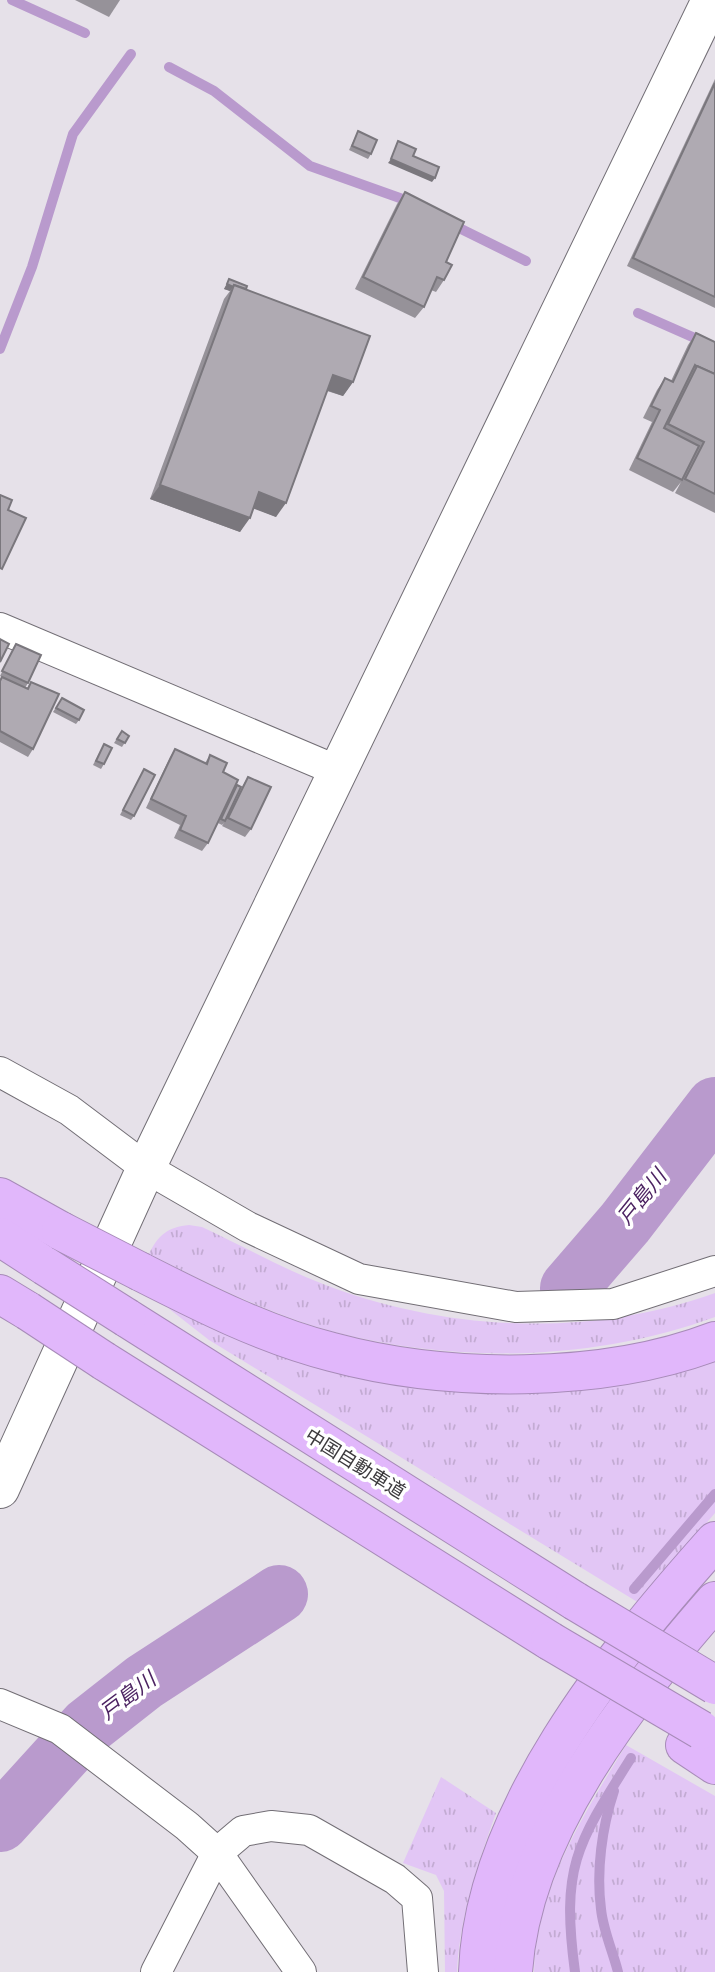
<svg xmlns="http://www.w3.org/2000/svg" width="715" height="1972" font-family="Karla,'Noto Sans JP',sans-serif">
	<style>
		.grass { fill: url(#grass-tufts) }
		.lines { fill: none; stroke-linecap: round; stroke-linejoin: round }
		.stream { stroke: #b99acd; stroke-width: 10 }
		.river { stroke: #b99acd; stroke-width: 58 }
		.street-casing { stroke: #726e75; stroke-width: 32 }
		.secondary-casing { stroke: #726e75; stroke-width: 40 }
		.highway-casing { stroke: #a78bb8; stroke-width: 40 }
		.street { stroke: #fff; stroke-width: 30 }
		.secondary { stroke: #fff; stroke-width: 38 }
		.highway { stroke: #e1b7fb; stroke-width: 38 }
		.highway-bridge-casing { stroke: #a78bb8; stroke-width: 40; stroke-linecap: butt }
		.highway-bridge { stroke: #e1b7fb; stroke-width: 38 }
		.wall { fill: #969299 }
		.shaded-wall { fill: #7a777d }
		.building { fill: #afaab2; stroke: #7a777d; stroke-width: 2 }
		.labels { text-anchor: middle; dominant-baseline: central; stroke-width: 7; stroke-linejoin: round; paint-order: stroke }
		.street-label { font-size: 19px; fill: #3c3a3d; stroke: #fff }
		.water-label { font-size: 21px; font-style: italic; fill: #4c2362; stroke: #fff }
	</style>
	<defs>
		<pattern id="grass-tufts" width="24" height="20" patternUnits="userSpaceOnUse" patternTransform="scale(1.75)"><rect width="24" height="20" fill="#e2c6f5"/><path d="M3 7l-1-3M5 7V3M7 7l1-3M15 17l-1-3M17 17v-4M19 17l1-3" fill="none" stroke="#c3abd3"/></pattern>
	</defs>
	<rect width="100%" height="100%" fill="#e6e1e9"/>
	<!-- grass -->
	<g class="grass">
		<path d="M189,1225L202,1227C243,1246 281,1268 323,1284C447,1332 590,1338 715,1293V1317C594,1361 458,1364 334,1332C270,1315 208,1283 149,1254C158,1235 168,1227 189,1225Z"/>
		<polygon points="168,1308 327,1369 715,1358 715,1513 639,1603 209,1340"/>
		<path d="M626,1745L715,1796V1972H534C536,1888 584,1814 626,1745Z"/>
		<path d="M441,1777L496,1813C477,1866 460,1916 457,1972H445L444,1891L436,1875L403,1863Z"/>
	</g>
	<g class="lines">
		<!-- stream -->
		<g class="stream">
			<polyline points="12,0 85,33"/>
			<polyline points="169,67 214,91 310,166 411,202"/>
			<polyline points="451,224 526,261"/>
			<polyline points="638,313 715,347"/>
			<polyline points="0,349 32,267 73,134 131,54"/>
			<polyline points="634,1589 715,1494"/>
			<path d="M614,1791C602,1827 596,1871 601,1909C603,1930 613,1952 618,1972"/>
			<path d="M575,1972C561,1867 576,1845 631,1758"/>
		</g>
		<!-- river -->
		<g class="river">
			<polyline points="569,1288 625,1223 715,1106"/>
			<polyline points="0,1823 88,1726 144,1682 279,1594"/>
		</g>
		<defs>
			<g id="street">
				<polyline points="0,628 338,771"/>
				<polyline points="0,1072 69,1110 146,1168 248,1227 359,1279 516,1307 613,1304 715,1271"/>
				<polyline points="0,1704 60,1729 187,1826 217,1853 301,1972"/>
				<polyline points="156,1972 217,1853 243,1831 271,1826 309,1830 395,1879 417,1898 423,1972"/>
			</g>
			<polyline id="secondary" points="0,1489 146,1168 711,0"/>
			<g id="highway">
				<polyline points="0,1197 61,1231"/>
				<polyline points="0,1237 45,1266"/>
				<path d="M141,1272C202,1303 265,1335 332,1352C447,1383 603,1384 715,1341"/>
				<polyline points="0,1294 28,1311"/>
				<polyline points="127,1318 575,1601"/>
				<polyline points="104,1361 550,1641"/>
				<polyline points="685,1745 715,1765"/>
				<path d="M478,1972C483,1814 614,1654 715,1541"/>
				<path d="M513,1972C522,1833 627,1702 715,1601"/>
			</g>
		</defs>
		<!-- street casing -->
		<use href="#street" class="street-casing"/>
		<!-- secondary casing -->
		<use href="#secondary" class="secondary-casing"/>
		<!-- highway casing -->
		<use href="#highway" class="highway-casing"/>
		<!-- street -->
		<use href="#street" class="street"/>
		<!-- secondary -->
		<use href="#secondary" class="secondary"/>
		<!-- highway -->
		<use href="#highway" class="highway"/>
		<defs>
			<g id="highway-bridge">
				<polyline points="61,1231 141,1272"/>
				<polyline points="45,1266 127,1318"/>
				<polyline points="28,1311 104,1361"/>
				<polyline points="575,1601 715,1685"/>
				<polyline points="550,1641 701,1730"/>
			</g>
		</defs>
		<!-- highway-bridge casing -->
		<use href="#highway-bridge" class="highway-bridge-casing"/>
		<!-- highway-bridge -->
		<use href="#highway-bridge" class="highway-bridge"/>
	</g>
	<!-- wall -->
	<g class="wall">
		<polygon points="75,0 120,0 109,17"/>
		<polygon points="715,79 715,308 627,266"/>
		<polygon points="358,131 371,154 368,159 349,150"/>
		<polygon points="405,192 446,262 444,280 436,292 431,290 424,307 415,318 355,289 397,204"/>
		<polygon points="229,279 246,289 353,382 343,396 327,391 276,517 254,508 240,532 150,499 224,299 230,291 224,289"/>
		<polygon points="696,333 715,342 715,513 675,493 681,482 673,492 629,470 652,422 643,418 657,390 665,378 671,381 688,345"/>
		<polygon points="16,644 28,683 25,688 0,676"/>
		<polygon points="2,677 27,688 31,682 33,749 28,757 0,742 0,680"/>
		<polygon points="62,698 79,720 76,724 53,712"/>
		<polygon points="122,731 129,736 122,747 114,743"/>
		<polygon points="104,744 104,764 101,769 93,765"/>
		<polygon points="175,749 205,763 210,755 223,772 208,843 202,851 174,838 180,825 146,808 170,757"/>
		<polygon points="144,769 134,816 131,820 120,815"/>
		<polygon points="248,777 251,829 245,837 222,826 224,823 222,825 218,823 234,789 237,785 230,811 243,785"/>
	</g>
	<!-- shaded-wall -->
	<g class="shaded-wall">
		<polygon points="391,159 435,178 432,182 388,163"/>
		<polygon points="227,284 233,287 230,291 224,289"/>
		<polygon points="333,375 353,382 343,396 323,389"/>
		<polygon points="160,485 250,518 240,532 150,499"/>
		<polygon points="259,492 286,503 276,517 249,507"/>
	</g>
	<!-- building -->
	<g class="building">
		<polygon points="715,83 715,297 633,258"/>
		<polygon points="358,131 377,140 371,154 352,146"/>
		<polygon points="398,141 416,149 413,156 439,167 435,178 391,159"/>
		<polygon points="405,192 464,222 446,262 452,265 444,280 437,277 424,307 363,277"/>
		<polygon points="229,279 247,286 246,289 234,285 233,287 227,284"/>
		<polygon points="234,285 370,336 353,382 333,375 286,503 259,492 250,518 160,485"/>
		<polygon points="696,333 715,342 715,374 697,366 696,366 695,365 664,428 699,446 682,480 637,458 660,410 651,406 665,378 673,382"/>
		<polygon points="697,366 715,374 715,494 685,479 704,442 668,424"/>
		<polygon points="0,495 12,500 8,510 26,518 2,569 0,568"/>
		<polygon points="0,639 9,644 0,662"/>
		<polygon points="16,644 41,655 28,683 2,671"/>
		<polygon points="2,677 28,689 31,682 59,694 33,749 0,731 0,681"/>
		<polygon points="62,698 84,710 79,720 56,708"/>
		<polygon points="122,731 129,736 125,743 117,739"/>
		<polygon points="104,744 112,748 104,764 96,761"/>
		<polygon points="175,749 207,764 210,755 227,763 223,772 238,780 208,843 180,830 186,816 151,799"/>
		<polygon points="144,769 155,775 134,816 123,810"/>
		<polygon points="248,777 271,787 251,829 228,818"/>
		<polygon points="237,785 241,787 225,821 221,819"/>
	</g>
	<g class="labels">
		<!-- street labels -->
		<g class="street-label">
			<text transform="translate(355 1464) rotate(32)">中国自動車道</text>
		</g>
		<!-- water labels -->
		<g class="water-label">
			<text transform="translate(642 1197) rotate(-51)">戸島川</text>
			<text transform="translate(128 1696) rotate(-37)">戸島川</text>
		</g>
	</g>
</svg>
